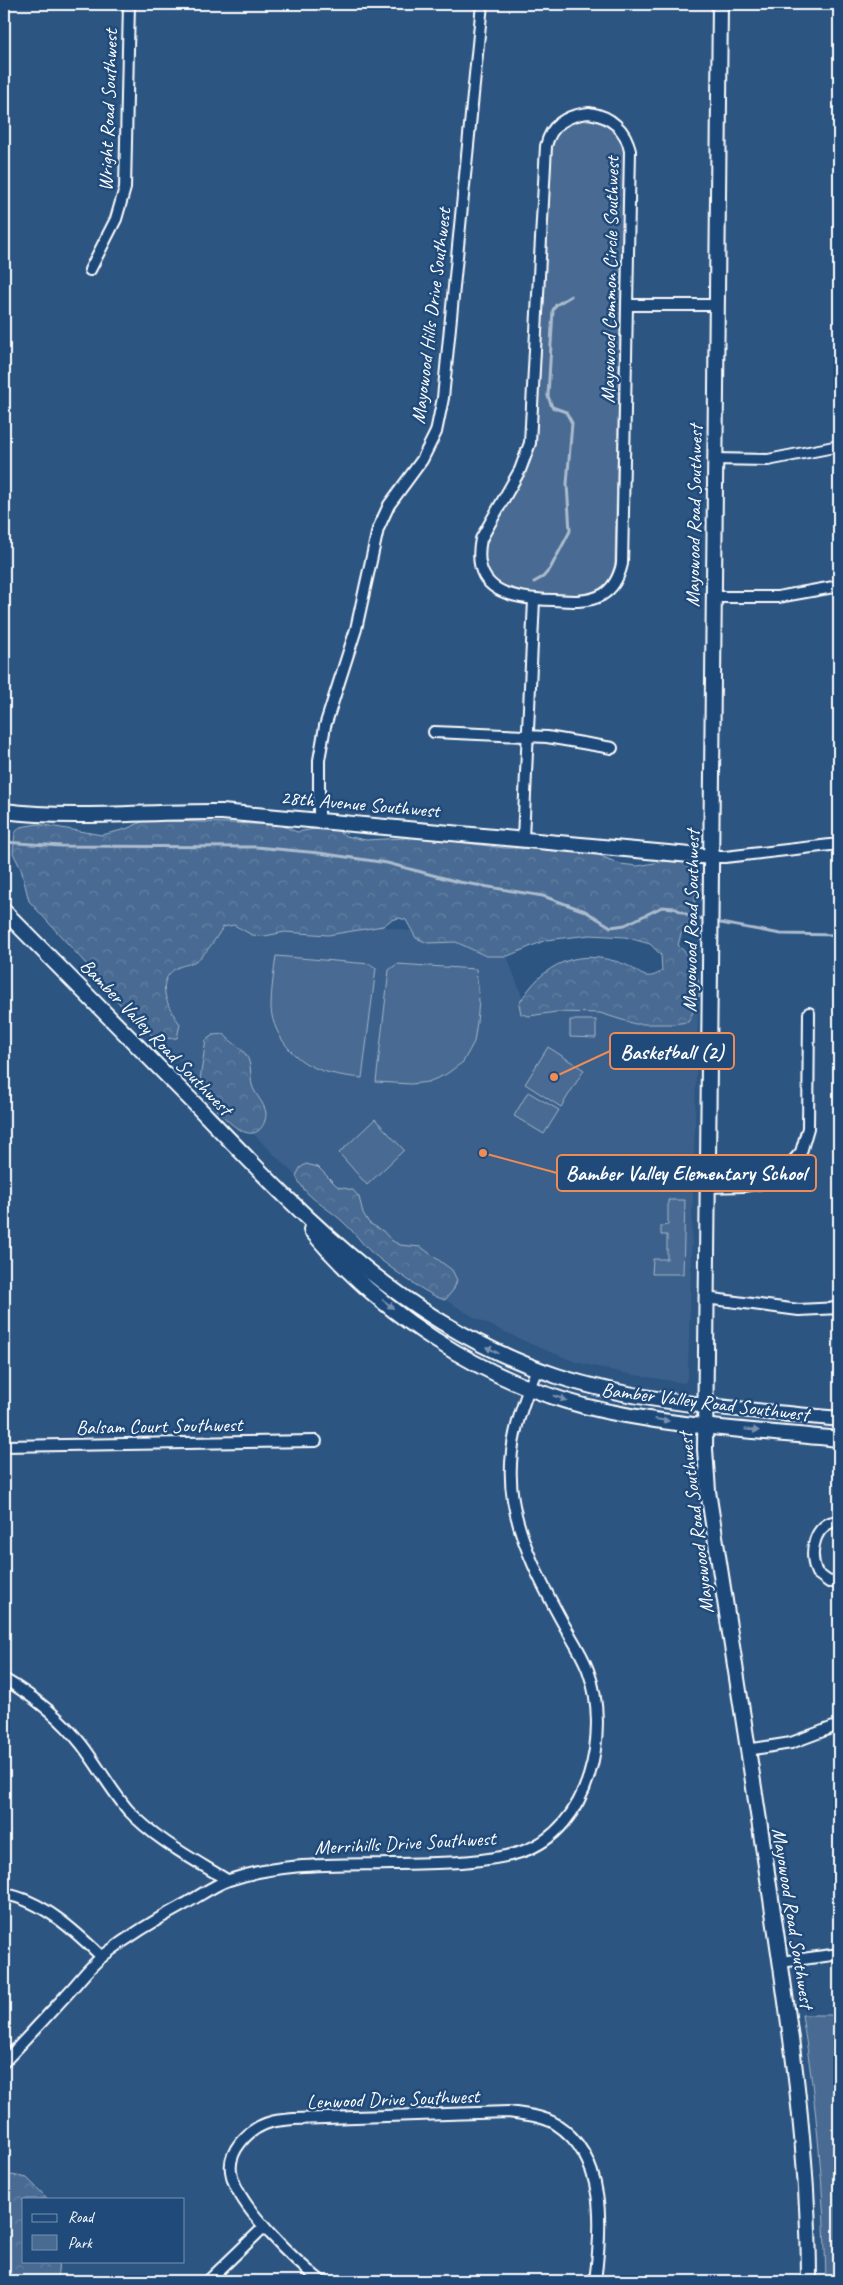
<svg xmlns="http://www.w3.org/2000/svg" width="843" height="2285" font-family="Caveat,sans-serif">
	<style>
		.built { fill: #3b618b }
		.forest { fill: url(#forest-crowns); stroke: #a4b5c8 }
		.green { fill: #486b92; stroke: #a4b5c8 }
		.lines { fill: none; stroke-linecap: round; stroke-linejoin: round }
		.stream { stroke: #acbcce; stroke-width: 3 }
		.street-casing { stroke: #fff; stroke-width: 14 }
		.secondary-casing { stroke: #fff; stroke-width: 18 }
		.street { stroke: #1f4a7a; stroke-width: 10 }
		.secondary { stroke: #1f4a7a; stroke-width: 14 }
		.oneway { fill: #7992af }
		.labels { text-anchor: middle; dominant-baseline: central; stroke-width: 5; stroke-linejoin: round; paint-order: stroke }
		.street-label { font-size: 20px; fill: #fff; stroke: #1f4a7a }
		.leader { fill: none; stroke: #ef8b55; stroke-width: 2 }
		.callout-dot { fill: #ef8b55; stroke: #1f4a7a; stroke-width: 2 }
		.callout { fill: #1f4a7a; stroke: #ef8b55; stroke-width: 2 }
		.callout-label { font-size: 21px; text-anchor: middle; font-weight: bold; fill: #fff }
	</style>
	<defs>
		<pattern id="forest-crowns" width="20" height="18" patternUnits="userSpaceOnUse" patternTransform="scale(1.25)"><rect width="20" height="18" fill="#486b92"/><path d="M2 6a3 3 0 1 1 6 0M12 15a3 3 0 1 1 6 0" fill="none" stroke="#6381a2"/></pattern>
	</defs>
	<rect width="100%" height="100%" fill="#2c5582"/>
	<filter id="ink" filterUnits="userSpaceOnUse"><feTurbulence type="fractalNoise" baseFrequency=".02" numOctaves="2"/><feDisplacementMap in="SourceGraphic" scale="10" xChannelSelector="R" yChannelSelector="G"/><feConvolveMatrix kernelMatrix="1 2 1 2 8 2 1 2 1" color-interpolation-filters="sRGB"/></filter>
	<g filter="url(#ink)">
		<!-- built -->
		<polygon class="built" points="298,911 504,948 525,1005 698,1008 688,1375 685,1383 623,1373 576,1362 533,1345 477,1319 431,1291 296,1176 157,1039 168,1039 174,1015 165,998 166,980 175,969 195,962 211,945 223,927 234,925 242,931"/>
		<!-- forest -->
		<g class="forest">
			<path d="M146,820L281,825L297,832L315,829H335L346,836L366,840L422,837L504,848H535L596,854L620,864L638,866L671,860L683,862L691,869L696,883L695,900L692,917L687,927L681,934L678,945C690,955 702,980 699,996C697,1005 692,1013 688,1022L672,1024H635L600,1013L556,1012L529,1016L521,1014L519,1004C543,963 577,947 624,964C638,969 644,984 662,971L661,955L650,944L625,937L590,935L546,940L508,956H486L456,942L428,943L416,938L406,920L399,918L391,920L383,926L328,935L285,932L265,936L252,935L234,925L223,927C216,938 206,955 194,962C188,965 181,965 175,969C154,983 169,1009 180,1024L177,1038L157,1039L133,1020L97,976L29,901L21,869L13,853L15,833L20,827L38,824L102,835L126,829Z"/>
			<path d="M224,1034C230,1042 241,1047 246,1055C252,1064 250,1076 252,1085C255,1095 264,1102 266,1113C266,1119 264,1126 259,1130C242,1146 207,1099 199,1086L206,1040L213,1035Z"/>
			<path d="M306,1164L318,1167L338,1187L353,1190L359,1197L363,1213L369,1223L383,1231L391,1240L400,1245L421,1247L452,1270L457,1280L454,1289L445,1300C428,1296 385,1264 371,1252C361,1243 353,1230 342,1221C326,1206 305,1198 296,1176L300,1168Z"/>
			<polygon points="12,2175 27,2178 48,2199 24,2199 24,2261 59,2261 57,2281 4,2281 4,2180"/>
		</g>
		<!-- green -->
		<g class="green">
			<path d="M588,119C606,122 621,133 624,151L615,563C613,572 610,580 603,586C589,597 571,594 555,594C527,593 484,593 485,554C485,540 495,528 501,516C514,493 530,470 536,444L552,147C558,129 570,121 588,119Z"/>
			<path d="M276,956L370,964L376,968L362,1078C345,1076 328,1074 313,1067C291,1058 271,1030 271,1006C271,990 274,972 276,956Z"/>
			<polygon points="397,964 476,969 479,1001 477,1022 474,1042 463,1062 445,1075 428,1082 411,1084 376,1082 389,970"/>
			<polygon points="570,1020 596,1020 596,1038 570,1037"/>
			<polygon points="548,1047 584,1070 561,1107 525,1084"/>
			<polygon points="528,1092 559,1110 544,1134 514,1116"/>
			<polygon points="375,1119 404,1150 367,1185 339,1153"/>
			<polygon points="668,1200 685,1200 683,1274 652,1274 653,1259 667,1259 667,1235 661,1235 661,1226 668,1225"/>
			<path d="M802,2015H839V2281H826C824,2192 817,2104 802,2015Z"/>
		</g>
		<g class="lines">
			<!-- stream -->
			<g class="stream">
				<polyline points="534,582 543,577 550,569 570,531 567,484 572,423 566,412 552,407 548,396 553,310 556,305 571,296"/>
				<polyline points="4,842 61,846 256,847 319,853 387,863 459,882 543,896 585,911 611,927 625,925 662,907 674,908 692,917 707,920"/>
				<polyline points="715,922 781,934 839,935"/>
			</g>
			<defs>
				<g id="street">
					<path d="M589,113C610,116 626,129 630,151L622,564C619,577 614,588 602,595C587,603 570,601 553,600C512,599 470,592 481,539L520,470L530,443L546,146C551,124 567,115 589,113Z"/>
					<polyline points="90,270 116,219 125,188 129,4"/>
					<polyline points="627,305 717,305"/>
					<polyline points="714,459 768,460 839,446"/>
					<polyline points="713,597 778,597 839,586"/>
					<polyline points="434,732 547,737 612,748"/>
					<polyline points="319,820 319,760 325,726 356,629 378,529 389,505 422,460 436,432 443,398 482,4"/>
					<polyline points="523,838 534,600"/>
					<polyline points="712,857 725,857 839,844"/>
					<polyline points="706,1187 743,1186 763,1183 785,1170 801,1152 808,1128 809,1013"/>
					<polyline points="705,1298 799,1310 839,1308"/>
					<polyline points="4,1446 316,1441"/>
					<path d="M839,1521C814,1522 808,1553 817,1573L829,1582L839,1581"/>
					<path d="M4,1679C33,1696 61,1718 82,1745C98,1766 111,1790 128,1810C156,1840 193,1859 227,1880"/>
					<polyline points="747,1750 791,1743 839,1725"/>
					<path d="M4,1894C42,1900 75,1931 102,1957"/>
					<polyline points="781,1962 839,1954"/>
					<path d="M4,2062C26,2039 47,2016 69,1992C80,1980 91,1965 104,1955C129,1936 157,1919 185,1904C199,1896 214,1885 229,1880C281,1862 338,1865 392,1864C431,1863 484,1864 521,1852C590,1830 611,1731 588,1670C582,1654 572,1639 564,1625C543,1587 520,1543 513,1500C505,1453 519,1411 537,1369"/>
					<polyline points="208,2281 264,2227"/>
					<path d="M321,2281C295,2261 240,2208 232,2176C225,2152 249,2128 271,2122C278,2120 286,2120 294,2119L508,2112C524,2114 542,2116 556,2124C607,2157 602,2228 595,2281"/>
				</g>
				<g id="secondary">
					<path d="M720,4L705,1449L708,1491C727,1614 745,1737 765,1859C786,1999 809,2139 809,2281"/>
					<path d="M4,811C76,820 149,811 222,812L712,857"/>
					<path d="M4,911C67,975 131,1039 194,1103C304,1217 402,1324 557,1376C646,1405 746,1409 839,1419"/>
					<path d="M311,1230C379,1313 480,1379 584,1406C667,1427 754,1430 839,1439"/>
				</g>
			</defs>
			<!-- street casing -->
			<use href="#street" class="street-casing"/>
			<!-- secondary casing -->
			<use href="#secondary" class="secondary-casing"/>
			<!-- street -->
			<use href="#street" class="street"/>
			<!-- secondary -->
			<use href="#secondary" class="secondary"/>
		</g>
		<!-- one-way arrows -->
		<defs><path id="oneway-solid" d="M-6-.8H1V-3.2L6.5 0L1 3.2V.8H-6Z" transform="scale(1.25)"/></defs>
		<g class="oneway">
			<use href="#oneway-solid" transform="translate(388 1304) rotate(39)"/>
			<use href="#oneway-solid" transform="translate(492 1350) rotate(-154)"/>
			<use href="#oneway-solid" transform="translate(560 1398) rotate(19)"/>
			<use href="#oneway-solid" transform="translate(662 1420) rotate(8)"/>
			<use href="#oneway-solid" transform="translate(752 1430) rotate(6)"/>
		</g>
	</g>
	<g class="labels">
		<!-- street labels -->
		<g class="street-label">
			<text transform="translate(108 110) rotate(-88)">Wright Road Southwest</text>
			<text transform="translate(610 280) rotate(-89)">Mayowood Common Circle Southwest</text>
			<text transform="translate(431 316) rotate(-83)">Mayowood Hills Drive Southwest</text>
			<text transform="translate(694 516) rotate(-89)">Mayowood Road Southwest</text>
			<text transform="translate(360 804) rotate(5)">28th Avenue Southwest</text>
			<text transform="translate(691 921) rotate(-89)">Mayowood Road Southwest</text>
			<text transform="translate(156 1037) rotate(46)">Bamber Valley Road Southwest</text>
			<text transform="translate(705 1402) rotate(7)">Bamber Valley Road Southwest</text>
			<text transform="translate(159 1426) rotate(-1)">Balsam Court Southwest</text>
			<text transform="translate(696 1523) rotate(-97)">Mayowood Road Southwest</text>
			<text transform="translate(405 1843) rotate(-3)">Merrihills Drive Southwest</text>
			<text transform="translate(793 1918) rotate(81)">Mayowood Road Southwest</text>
			<text transform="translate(393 2099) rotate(-2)">Lenwood Drive Southwest</text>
		</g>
	</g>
	<!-- callouts -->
	<path class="leader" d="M554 1077L610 1051M483 1153L557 1173"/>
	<g class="callout-dot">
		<circle cx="554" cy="1077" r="5"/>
		<circle cx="483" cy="1153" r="5"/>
	</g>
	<g class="callout">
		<rect x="610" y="1033" width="124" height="36" rx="5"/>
		<rect x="557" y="1155" width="259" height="36" rx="5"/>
	</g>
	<g class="callout-label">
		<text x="672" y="1059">Basketball (2)</text>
		<text x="686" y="1180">Bamber Valley Elementary School</text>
	</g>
	<!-- margin -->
	<rect width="843" height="2285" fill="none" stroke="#1f4a7a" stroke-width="20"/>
	<rect x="10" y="10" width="823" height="2265" fill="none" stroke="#fff" stroke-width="2" filter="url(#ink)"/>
	<!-- legend -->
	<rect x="22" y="2198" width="162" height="65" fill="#1f4a7a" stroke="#7992af"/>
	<rect x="32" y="2214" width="25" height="8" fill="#1f4a7a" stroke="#7992af"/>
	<text x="68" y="2222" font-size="15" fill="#ffffff">Road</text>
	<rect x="32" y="2235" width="25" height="15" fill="#486b92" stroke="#7992af"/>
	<text x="68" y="2248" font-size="15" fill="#ffffff">Park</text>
</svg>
